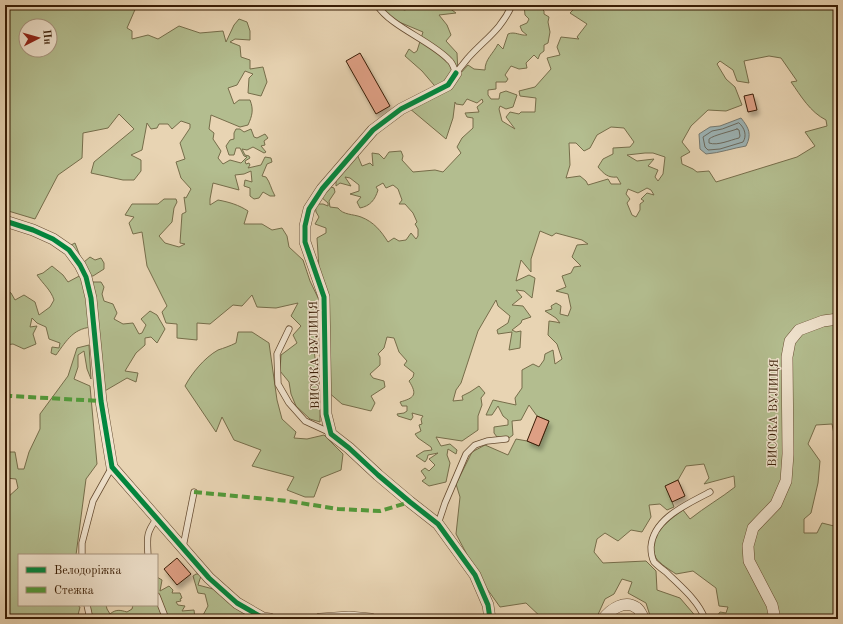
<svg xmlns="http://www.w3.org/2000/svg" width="843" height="624" font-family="'Old Standard TT',serif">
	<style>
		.green { fill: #b3bd8f; stroke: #766d4a; fill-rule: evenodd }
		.water { fill: #9cb5b8; stroke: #747870 }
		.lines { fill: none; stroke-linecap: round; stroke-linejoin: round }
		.shore { stroke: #6a695e; stroke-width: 1 }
		.building { fill: #de9f84; stroke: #391d05; filter: url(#shadow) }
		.lane-casing { stroke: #654b30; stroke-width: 7 }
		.street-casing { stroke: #654b30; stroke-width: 12 }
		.lane { stroke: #f0e3ce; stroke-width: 5.5 }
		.street { stroke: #f0e3ce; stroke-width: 11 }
		.quiet { stroke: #529a3a; stroke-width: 4; stroke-dasharray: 8 4; stroke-linecap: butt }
		.cycleway-casing { stroke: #f0e3ce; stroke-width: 8 }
		.cycleway { stroke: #00873e; stroke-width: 5 }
		.labels { text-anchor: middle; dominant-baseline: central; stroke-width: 3; stroke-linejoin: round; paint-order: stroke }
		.street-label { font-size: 12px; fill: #391d05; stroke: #f0e3ce }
	</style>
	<defs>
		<filter id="shadow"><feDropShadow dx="2.5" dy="4.5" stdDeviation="2" flood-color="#0004"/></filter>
	</defs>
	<rect width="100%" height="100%" fill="#e8d4b3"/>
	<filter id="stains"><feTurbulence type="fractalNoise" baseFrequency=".005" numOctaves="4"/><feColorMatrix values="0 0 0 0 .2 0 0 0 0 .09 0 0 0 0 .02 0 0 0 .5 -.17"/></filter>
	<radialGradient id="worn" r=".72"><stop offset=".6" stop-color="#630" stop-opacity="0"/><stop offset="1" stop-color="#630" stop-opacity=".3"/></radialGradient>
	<!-- green -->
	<g class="green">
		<path d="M5,5H137L127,28L132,31V39L148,35L158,39L179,26L200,33L223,31L226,42L234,25L239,19L247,22L250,31V40L235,39L230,42L240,46L241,57L250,60V69L263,67L267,82L261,96L248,93L249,78L253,74L245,71L237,85L228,88L234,104L239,100H250C254,110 252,116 248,125L240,127L211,115L209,129L214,133L213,139L221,151L218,158L223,164L230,160L241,163L247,157L244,156L240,148H236L234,155H229L226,146L230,140L234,139V133L236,129H240L244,132L251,129L254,137L257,138L265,134L268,138L264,141L265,145L261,146L266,152L264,153L253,147L247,150L242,149L245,155L249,156L250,158L245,161L246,164L249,163L250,165L248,168L261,165L265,157L271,158L272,162L267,164L262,176L266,177C270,182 271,189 275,196H270L263,192L259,198L254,199L250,196V188L244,186L245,180L252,182L251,171L244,174L235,175L239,190L213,183L210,199V205L218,200C229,202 239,205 248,211L244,224H262L272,230L282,228L287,236L289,247L303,260L310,281L320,302L322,320L317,328L314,350L320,398V422L310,419L296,406L291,394L289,382L280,371L281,355L297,343L293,335L301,326L291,316L298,303L276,308L257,307L252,295L242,306L233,305L210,324L197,323V340L177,338V324L166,323L162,312L167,306L147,266L142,232L133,234L129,223L134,217L125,215L132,204H158L164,199H176L177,202L174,208L172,222L159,236L165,243L179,247L185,244L180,243L182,214L186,212L184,197L186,198L191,189L181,178L176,162L185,159L180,143L190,128V124L181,121L172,129L168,124H159L157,128L151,129L147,123L142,150L131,155L141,160V171L134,180H123L91,173L94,162L134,129L119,114L108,128L83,133L82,158L58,175L35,219L5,210ZM26,26H50V50H26Z"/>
		<path d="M391,5L400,7L404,10L409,9V5H445L456,13L439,15L447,25L451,35L446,41L457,53L458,73L459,75L468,65L474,69L485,70C485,59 493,54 498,44L503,49L508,34C515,31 520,36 527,35L522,31L520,26L527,23L529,19L525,15L524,5H538L544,11V14L549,17L548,22L550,32L548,43L544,45V51L540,54L538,59L534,55L526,63L527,68L519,69L511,66L505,75L508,79L506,82H496V89L488,90V95L491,99H499L500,93L506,91L517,95L513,107L506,109L500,106L499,109L502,121L515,129L506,117L510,112L519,114L521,112H535L536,98L520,96L519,91L535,87L551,69L547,58L560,55L557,47L561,37L579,39L577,37L587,24L570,13L576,7L574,5H838V21L835,26L838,28V440L834,434L832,424L816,425L808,444L820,461L818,483L811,513L804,519V533H817L822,523L838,527V619H715L720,612L726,613L728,607L719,606L716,588L693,571L676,574C670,570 660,564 656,558C645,537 668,521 683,510L690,519C705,507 721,498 735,487L734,476L704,484L709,478L704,464L686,466L678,480L666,486L674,507L667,510L660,504L649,505L651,517L642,532L631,530L618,541L605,533L597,539L594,552L603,563L646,561L656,571L657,590L680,598L698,619H651L646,603L628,593L632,582L622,579L614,594L605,599L596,619H543L526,603L500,607L480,579L456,534L460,497L456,484L472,452L485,445L508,455L516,439L527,441L539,446L549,421L537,416L529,405L521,420L512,421L513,435L509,438L497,437L494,433V427L508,425V420L503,416L498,406L492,415H486L493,400L516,405L515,398L522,388V370L533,364L539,367L544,360L545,354L553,350L555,364L562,359L557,344L548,335L549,321L556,322L560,323L556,318L545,311L552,309L551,306L556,303L561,306L560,314L568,316L571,308L568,294L556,291L566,287L562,276L571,273L574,267L581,266L572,257L577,245L588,244L582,240L556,233L552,236L540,231L531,259V272L521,260L516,281L529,275L535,278L532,298L524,291L516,290L522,297L512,305L523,306L531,317L522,320L521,323L512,330L516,332L521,331L520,348L509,350L512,332L498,334L497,330L508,323L510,316L498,306L496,300L478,331L461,383L456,390L453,401L463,400L462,396L470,392L479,386L485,393L481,398L482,405L478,416V430L462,441L436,437L441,446L450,444L457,450L456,454L448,449L447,455L450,463L446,482L429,486L422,481L426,478L421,471L425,468L429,471L435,465L429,459L438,453L428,455L427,459L425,462L416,456L424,451L432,450L431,447L418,438L415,434L421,431L419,425L422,424L421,419L423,416L412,413L413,417L411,420L398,416L397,414L404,413L407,411V406H402L400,402C414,398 418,395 409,381L413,377L414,373L404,365L407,361L399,352L394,338L387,337L384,348L378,354L380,357V365L370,374L373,378L384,381L385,387L371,396L375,403L371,411L342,404L327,391L317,238L326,233V228L315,224L319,217L316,212L315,204H323L328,206V203L321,197L328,186L334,188L335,192L329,201L330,207L338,208C343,215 353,214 361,217C374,222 381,231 388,242L394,238L399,241L406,240L411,233L416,239L418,236V229L415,224L417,222L413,213L405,204H399L402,200L398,189L393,185L386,188L383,183L376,187L378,190C375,200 370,206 360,208L357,202L361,197L350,194L359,191V185L350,178L345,177L351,186L340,183L336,186V176L357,154L362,166L370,163L373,166L372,153L379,154L384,159L389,152L401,151L403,156L402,160L413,172L435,170L443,172L461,153L457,147L462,138L473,128V118L467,117L465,113L479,112L477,107L483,102L482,99L477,103L467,99L463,105L456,104L455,102L453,118L446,139L409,108L440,92L422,71L405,56L409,49L414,53L417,51L423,32L387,17L385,13V9ZM769,56L781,58L797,81L791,82C801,96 810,112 826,120L827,126L805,132L815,146L797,157L716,182L709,171L697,172L693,169L682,164L681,157L690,152L682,142L691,126L708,110L726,111L742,105L735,87L726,79L717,64L720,61L733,70L737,81L749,83L744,61ZM611,127L624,128L634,142L630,147L613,148V154L603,159L598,167C604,174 608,178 617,177L621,184H611L608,179L588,185L586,181L580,176L566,178L570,165L569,143H576L584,151L590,148L597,135ZM645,153H653L665,157L663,174L658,181L655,177L658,170L648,166L654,159L637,161L627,155ZM647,188L651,190L654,195L647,193L641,199L644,201L640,204V210L636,217L632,215L627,203L630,199L626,194L628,189L638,193Z"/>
		<path d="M75,243L80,256L84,262L90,257L95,260L101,258L104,263V269L93,276H89L93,282H101L104,287L102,294L104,301L113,304L117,313L114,319L123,324L133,323L139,334L142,333L146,325L141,319L150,311L157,315L165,329L157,343L151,337L145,338V345L136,353L125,371L138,373L136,382L127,378L103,392L95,327C74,327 67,340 56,355L51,353L52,347L59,348L60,343L49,339L46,327L37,323L32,318L30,327L37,326L33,334L36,344L24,349L13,344L5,345V317L8,315L5,313V289L11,293L15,300L24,295L35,302L39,315L50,307L54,300C51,290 43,284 37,275L43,273L52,266L63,275L68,282L83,274L67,247Z"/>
		<path d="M238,332H252L269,343L277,400L282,419L296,432L294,438L307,439L324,435L343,454L341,470L321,478L314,497H305L287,490L294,477L252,466L261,450L234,440L222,417L216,432L185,386C192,373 204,358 218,350C224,348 230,346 236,343Z"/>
		<polygon points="89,345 91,379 87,369 84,351 78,355 78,367 74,379 90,386 97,464 86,479 76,555 19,555 19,605 77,605 80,607 77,619 64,619 43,615 42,619 5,619 5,498 7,498 18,488 16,479 5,478 5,452 15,452 18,469 24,469 29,452 40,429 40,414 68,376 77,348"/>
		<path d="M196,574H199L201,576L198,585L217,590L244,612L247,619H92L89,605H106L107,609L110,614C116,609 120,610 127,612L132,609L133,605H157V577L162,580L160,591L169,586L173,590L172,593H180L182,598L180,599L181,601L176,602L178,605L185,606L182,611L194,610L195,618L202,617L208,606L205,594L198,593L193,576Z"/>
	</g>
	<!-- water -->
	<path class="water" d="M741,118C749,128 752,134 746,146C733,148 720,153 706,154L700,149L699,134L710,127L720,126Z"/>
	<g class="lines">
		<!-- shore -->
		<g class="shore">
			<path d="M739,123C745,128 747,136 743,142L720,149L708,150L705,147L703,137L712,131L722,129Z"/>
			<path d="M737,129L739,130L740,136L739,138C730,140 718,146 709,143V139C714,135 729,132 737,129Z"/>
		</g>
	</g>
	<!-- building -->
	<g class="building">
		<polygon points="360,53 390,106 376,114 346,61"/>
		<polygon points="753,94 757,110 748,112 744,96"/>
		<polygon points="537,416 549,421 539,446 527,441"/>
		<polygon points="678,480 685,496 672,502 665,486"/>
		<polygon points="177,558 191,574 177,585 164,569"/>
	</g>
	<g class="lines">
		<defs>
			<g id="lane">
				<path d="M377,5C391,27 430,40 449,60C453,63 454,69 456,73C460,68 464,63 468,58C485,39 501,30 512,5"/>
				<polyline points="289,329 277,354 278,384 289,403 305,421 331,433"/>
				<polyline points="438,524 445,503 466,454 475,445 487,441 506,439"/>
				<polyline points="183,547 194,492"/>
				<polyline points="82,555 82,543 93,501 112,467"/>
				<path d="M148,555C147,537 146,533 157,518"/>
				<polyline points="157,596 166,619"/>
				<polyline points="87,605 90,619"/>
				<path d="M705,619C698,600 680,586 666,572C662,569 657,565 654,562C652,558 651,551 651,547C653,518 688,504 710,492"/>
			</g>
			<g id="street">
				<polyline points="456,73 448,85 401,109 373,130 322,189 309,209 305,226 305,242 324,297 326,414 331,434 349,448 378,475 410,502 438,524 475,575 488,605 490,619"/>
				<polyline points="5,221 33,230 53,239 69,250 80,265 86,277 91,298 101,401 112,467 209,578 237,603 263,618 270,619"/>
				<polyline points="320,619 349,617 371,619"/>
				<path d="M603,619C611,609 625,599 637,608C640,610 642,616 644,619"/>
				<polyline points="775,619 772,605 749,561 748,546 753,528 776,504 786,481 788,454 787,357 790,341 799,330 823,321 838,319"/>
			</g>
		</defs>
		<!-- lane casing -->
		<use href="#lane" class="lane-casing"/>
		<!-- street casing -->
		<use href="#street" class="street-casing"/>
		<!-- lane -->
		<use href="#lane" class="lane"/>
		<!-- street -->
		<use href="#street" class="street"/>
		<!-- quiet -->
		<g class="quiet">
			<polyline points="5,399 10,396 101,401"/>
			<polyline points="194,492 288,501 338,509 380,511 410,502"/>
		</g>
		<defs>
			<g id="cycleway">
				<polyline points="456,73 448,85 401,109 373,130 322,189 309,209 305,226 305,242 324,297 326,414 331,434 349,448 378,475 410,502 438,524 475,575 488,605 490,619"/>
				<polyline points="5,221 33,230 53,239 69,250 80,265 86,277 91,298 101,401 112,467 209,578 237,603 263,618 270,619"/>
			</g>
		</defs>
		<!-- cycleway casing -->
		<use href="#cycleway" class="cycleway-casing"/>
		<!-- cycleway -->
		<use href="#cycleway" class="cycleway"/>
	</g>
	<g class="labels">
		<!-- street labels -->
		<g class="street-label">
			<text transform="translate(315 355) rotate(-91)">ВИСОКА ВУЛИЦЯ</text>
			<text transform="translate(774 413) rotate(-89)">ВИСОКА ВУЛИЦЯ</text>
		</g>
	</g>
	<!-- margin -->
	<rect width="843" height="624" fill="none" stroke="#e8d4b3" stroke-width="20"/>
	<rect x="6" y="6" width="831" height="612" fill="none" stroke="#391d05" stroke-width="2"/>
	<rect x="10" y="10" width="823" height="604" fill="none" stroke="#391d05"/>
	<!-- legend -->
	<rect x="18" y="554" width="140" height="52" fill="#f0e3ce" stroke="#a7947e"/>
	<rect x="26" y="567" width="20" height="6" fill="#00873e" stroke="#a7947e"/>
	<text x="54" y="574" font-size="12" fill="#391d05">Велодоріжка</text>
	<rect x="26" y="587" width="20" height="6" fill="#529a3a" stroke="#a7947e"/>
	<text x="54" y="594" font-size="12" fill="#391d05">Стежка</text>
	<!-- north arrow -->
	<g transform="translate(38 38) rotate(84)"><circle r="19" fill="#f0e3ce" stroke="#a7947e"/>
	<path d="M0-3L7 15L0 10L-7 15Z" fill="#8f2418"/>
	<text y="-6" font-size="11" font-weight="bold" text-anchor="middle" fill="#391d05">Пн</text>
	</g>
	<rect width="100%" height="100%" filter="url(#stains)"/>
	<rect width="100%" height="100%" fill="url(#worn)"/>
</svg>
